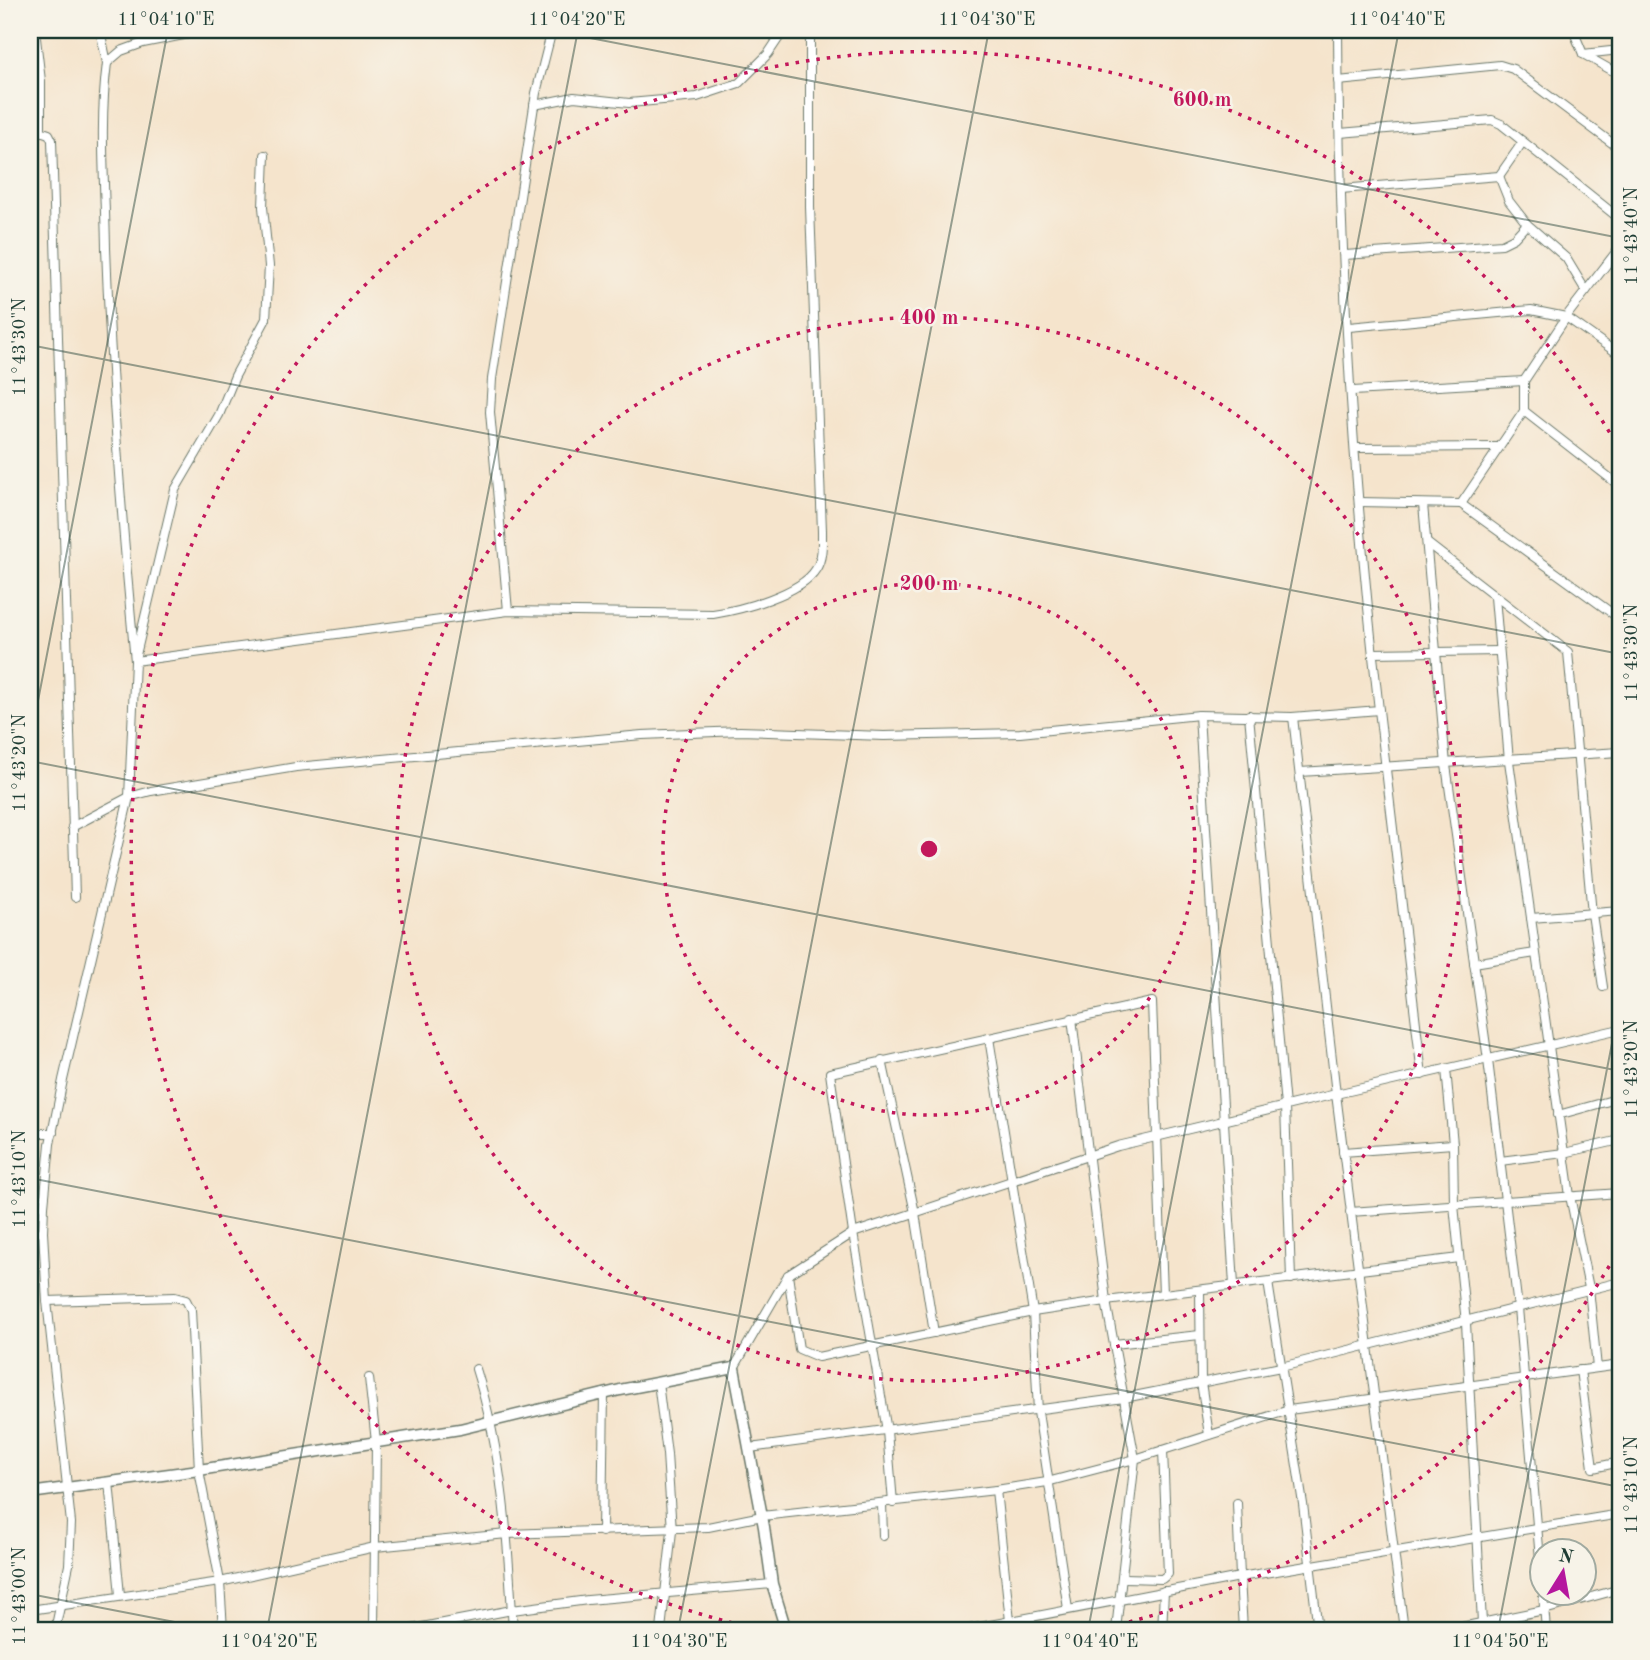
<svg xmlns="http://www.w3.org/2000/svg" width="1650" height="1660" font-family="'Old Standard TT',serif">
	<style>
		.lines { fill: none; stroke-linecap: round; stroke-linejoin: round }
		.minor-casing { stroke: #6a7769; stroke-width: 10 }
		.tertiary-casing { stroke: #6a7769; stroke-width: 13 }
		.minor { stroke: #fff; stroke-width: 8 }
		.tertiary { stroke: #fff; stroke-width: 10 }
		.ticks { fill: none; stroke: #1f3d34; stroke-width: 2; stroke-opacity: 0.45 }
		.ring { fill: none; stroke: #c2185b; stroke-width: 3.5; stroke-dasharray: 3.5 7 }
		.centre { fill: #c2185b; stroke: #f7f3e8; stroke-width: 3.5 }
		.ring-label { font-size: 21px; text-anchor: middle; font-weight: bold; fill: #c2185b; stroke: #f7f3e8; stroke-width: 5; stroke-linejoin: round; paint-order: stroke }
		.neatline { fill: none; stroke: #1f3d34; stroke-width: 2.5 }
		.ticks-label { font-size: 18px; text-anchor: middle; fill: #1f3d34 }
	</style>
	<rect width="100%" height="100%" fill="#f7f3e8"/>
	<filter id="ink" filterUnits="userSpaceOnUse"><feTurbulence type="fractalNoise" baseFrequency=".0143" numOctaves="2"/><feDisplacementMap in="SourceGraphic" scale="14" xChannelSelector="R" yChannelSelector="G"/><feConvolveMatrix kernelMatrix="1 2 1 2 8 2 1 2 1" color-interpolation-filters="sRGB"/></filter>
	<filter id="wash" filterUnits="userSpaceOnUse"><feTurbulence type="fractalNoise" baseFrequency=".00686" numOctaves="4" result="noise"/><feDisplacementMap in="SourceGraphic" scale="28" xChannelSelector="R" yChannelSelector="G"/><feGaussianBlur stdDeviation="1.57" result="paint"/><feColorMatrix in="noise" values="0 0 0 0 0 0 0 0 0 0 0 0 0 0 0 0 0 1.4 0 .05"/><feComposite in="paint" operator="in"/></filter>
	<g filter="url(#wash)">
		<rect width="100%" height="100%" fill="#f5e4cc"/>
	</g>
	<g filter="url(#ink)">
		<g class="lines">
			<defs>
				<g id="minor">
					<polyline points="35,30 41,81 41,131"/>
					<polyline points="100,30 107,63"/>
					<polyline points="1573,30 1583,54 1620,75"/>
					<polyline points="1583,54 1620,50"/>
					<polyline points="1338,81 1500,65 1513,69 1620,149"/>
					<polyline points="534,105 574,97 629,103 697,97 739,83 768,54 784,30"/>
					<polyline points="31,128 49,134 52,140 75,897"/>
					<polyline points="1340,133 1492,120 1501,124 1620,219"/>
					<polyline points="1499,176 1509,201 1527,224"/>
					<polyline points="1341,189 1499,176 1522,143"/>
					<polyline points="1345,255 1502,244 1514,238 1527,224 1566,258 1586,291"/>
					<polyline points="1349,327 1531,310 1566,317 1620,355"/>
					<polyline points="1353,391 1524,381"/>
					<polyline points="1524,411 1620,486"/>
					<polyline points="1356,448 1499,447"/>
					<polyline points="1359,502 1461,504 1620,619"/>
					<polyline points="1423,504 1446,765 1488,1060 1518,1308 1542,1582"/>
					<polyline points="1461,504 1524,411 1524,381 1569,313 1620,247"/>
					<polyline points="1427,543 1568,652 1592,914 1603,987"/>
					<polyline points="1495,597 1509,761 1570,1196 1589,1288 1597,1368"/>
					<polyline points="508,611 490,412 492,379 536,93 552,30"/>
					<polyline points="1373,653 1499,651"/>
					<polyline points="136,655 175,490 219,415 235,376 266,319 269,266 263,207 265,155"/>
					<path d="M135,661C122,524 111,386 106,248C105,186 99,124 107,63L121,51L143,43L209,30"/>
					<polyline points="1379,710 1422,1075"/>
					<polyline points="1199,715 1234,1285"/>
					<polyline points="1249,715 1285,1106 1291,1279"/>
					<polyline points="1293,717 1336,1094 1620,1029"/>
					<polyline points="1620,717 1620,719"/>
					<polyline points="1300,772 1620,752"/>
					<path d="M72,827L129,797L151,791L296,767L642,735L740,731L884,736L1020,733L1199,715L1292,717L1379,710C1353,485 1339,256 1338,30"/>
					<polyline points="1531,918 1620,911"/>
					<polyline points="1474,963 1535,953"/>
					<polyline points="1072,1018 1106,1301 1135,1459 1116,1630"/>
					<polyline points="989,1038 1033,1312 1038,1412 1068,1609"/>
					<polyline points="882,1060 915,1213 934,1333"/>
					<polyline points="1446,1069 1453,1144 1454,1205 1466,1323 1482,1623"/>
					<polyline points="1558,1115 1609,1101"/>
					<polyline points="30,1133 53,1133"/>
					<polyline points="1343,1152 1453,1144"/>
					<polyline points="1500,1161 1564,1153 1620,1140"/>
					<polyline points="1350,1212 1620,1193"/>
					<polyline points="30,1233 43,1232"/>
					<polyline points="788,1275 799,1349 818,1357 1033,1312 1106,1301 1459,1258"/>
					<polyline points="1268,1282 1303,1504 1318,1630"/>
					<polyline points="1200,1290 1201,1382 1209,1435"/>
					<polyline points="47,1301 175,1297 186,1300 191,1310 199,1470 220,1582 223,1630"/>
					<polyline points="1114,1344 1200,1335"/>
					<polyline points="734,1368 788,1275 853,1233 1118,1146 1336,1094 1404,1630"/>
					<path d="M476,1369C503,1454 508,1541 513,1630"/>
					<polyline points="1580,1370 1593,1468 1620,1462"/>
					<polyline points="369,1378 376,1442 374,1630"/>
					<polyline points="658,1382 667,1454 672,1531 661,1630"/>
					<polyline points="750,1448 1124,1398 1281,1367 1620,1282"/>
					<polyline points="109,1482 120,1595"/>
					<polyline points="996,1490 1010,1621"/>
					<polyline points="893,1503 887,1431 853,1233 830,1073 1152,1002 1163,1294"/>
					<polyline points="882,1504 883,1536"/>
					<polyline points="602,1532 604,1393"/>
					<polyline points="1124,1578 1162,1579 1168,1574 1163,1450"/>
					<polyline points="1543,1594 1546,1630"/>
					<polyline points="30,1610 220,1582 375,1547 507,1534 708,1527 762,1516 996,1490 1047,1482 1135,1459 1289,1410 1620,1365"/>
					<path d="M55,1630L69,1565L71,1523L47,1301L43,1232L44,1206L50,1144L63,1080L129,797L135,661L508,611L713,614C740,610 801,594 816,569C823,558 822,543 822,531L810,207V30"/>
					<polyline points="406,1630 512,1610 588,1600 772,1584"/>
					<polyline points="964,1630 1240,1577 1237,1503"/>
					<polyline points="1162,1630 1164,1591"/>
					<polyline points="1243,1630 1240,1577 1620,1514"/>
					<polyline points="1447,1630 1544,1610 1620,1589"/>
				</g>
				<polyline id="tertiary" points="30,1493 199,1470 460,1429 620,1390 734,1368 764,1527 772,1584 786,1630"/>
			</defs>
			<!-- minor casing -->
			<use href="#minor" class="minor-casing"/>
			<!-- tertiary casing -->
			<use href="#tertiary" class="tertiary-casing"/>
			<!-- minor -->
			<use href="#minor" class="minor"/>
			<!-- tertiary -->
			<use href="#tertiary" class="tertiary"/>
		</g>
	</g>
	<!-- ticks -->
	<path class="ticks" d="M549,30L1620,238M30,345L1620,654M30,742L168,30M30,761L1620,1071M30,1178L1620,1487M30,1594L216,1630M267,1630L578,30M678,1630L989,30M1088,1630L1399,30M1498,1630L1620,1002"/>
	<!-- distance rings -->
	<g class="ring">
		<circle cx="929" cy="849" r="266"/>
		<circle cx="929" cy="849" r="532"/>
		<path d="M1620 1248A798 798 0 0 1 1095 1630M763 1630A798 798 0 1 1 1620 450"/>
	</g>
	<circle cx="929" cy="849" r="10" class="centre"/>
	<g class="ring-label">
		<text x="1202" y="106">600 m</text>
		<text x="929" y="324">400 m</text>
		<text x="929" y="590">200 m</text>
	</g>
	<!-- margin -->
	<rect width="1650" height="1660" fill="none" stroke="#f7f3e8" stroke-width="77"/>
	<!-- north arrow -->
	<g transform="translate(1563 1572) rotate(11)"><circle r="33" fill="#f7f3e8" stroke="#a1aaa0" stroke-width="2"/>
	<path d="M0-5L12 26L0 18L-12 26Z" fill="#b5179e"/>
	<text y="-10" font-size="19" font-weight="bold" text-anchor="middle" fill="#1f3d34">N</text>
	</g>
	<rect x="38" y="38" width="1574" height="1584" class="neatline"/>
	<g class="ticks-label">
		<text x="166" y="25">11°04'10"E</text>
		<text x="577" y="25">11°04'20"E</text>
		<text x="987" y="25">11°04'30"E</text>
		<text x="1397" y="25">11°04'40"E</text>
		<text transform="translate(1631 236) rotate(-90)" y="6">11°43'40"N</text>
		<text transform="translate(19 347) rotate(-90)" y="6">11°43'30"N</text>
		<text transform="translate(1631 653) rotate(-90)" y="6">11°43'30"N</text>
		<text transform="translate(19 763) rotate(-90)" y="6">11°43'20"N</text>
		<text transform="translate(1631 1069) rotate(-90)" y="6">11°43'20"N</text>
		<text transform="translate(19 1179) rotate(-90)" y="6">11°43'10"N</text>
		<text transform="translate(1631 1485) rotate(-90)" y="6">11°43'10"N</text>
		<text transform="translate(19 1596) rotate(-90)" y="6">11°43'00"N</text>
		<text x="269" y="1647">11°04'20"E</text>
		<text x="679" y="1647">11°04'30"E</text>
		<text x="1090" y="1647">11°04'40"E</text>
		<text x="1500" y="1647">11°04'50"E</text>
	</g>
</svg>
